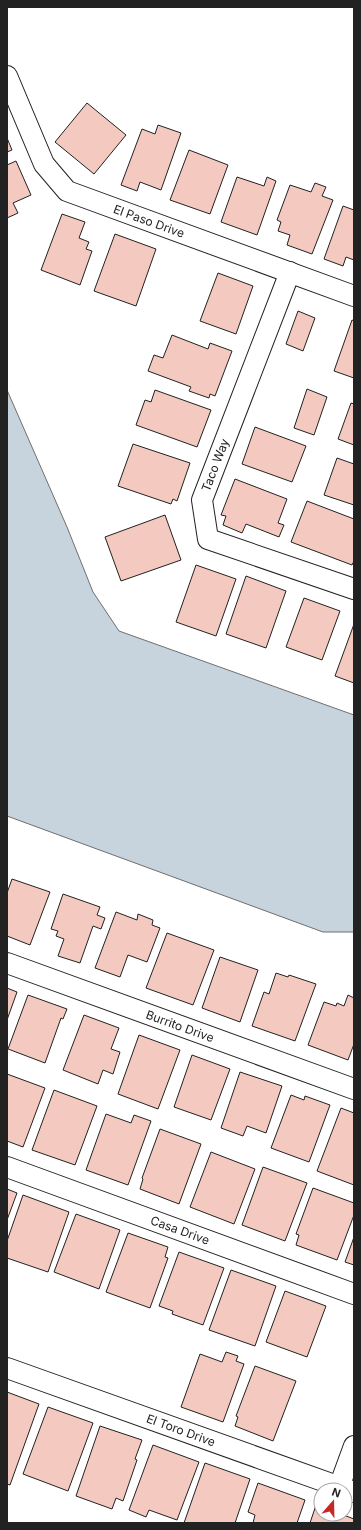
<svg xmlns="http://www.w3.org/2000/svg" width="361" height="1530" font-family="Inter,sans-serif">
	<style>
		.water { fill: #c7d3dd; stroke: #6f6f6f }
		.building { fill: #f3c9c0; stroke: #222 }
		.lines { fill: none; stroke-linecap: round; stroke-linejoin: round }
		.street-casing { stroke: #222; stroke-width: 22 }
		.street { stroke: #fff; stroke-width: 20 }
		.labels { text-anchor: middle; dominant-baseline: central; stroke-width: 3; stroke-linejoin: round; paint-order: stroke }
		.street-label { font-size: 12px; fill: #222; stroke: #fff }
	</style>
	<rect width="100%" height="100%" fill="#fff"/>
	<!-- water -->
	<polygon class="water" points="7,390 67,527 93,592 119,631 354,715 354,932 323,932 7,816"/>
	<!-- building -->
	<g class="building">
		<polygon points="87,103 126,135 94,174 55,142"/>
		<polygon points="158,125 181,133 161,190 140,182 137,191 121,185 142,129 155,134"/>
		<polygon points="7,138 12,150 7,152"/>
		<polygon points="189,150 228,165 210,214 170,200"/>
		<polygon points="16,161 31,195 13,203 18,213 7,218 7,165"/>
		<polygon points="237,177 264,186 267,177 276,181 257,235 221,222"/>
		<polygon points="315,183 326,187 322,196 333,200 312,254 287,245 290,235 278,231 281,222 277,220 290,185 311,192"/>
		<polygon points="343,206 354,210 354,260 346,257 343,266 324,259"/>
		<polygon points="62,214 85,222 79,238 89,242 86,249 92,251 80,285 41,270"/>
		<polygon points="115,234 156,249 136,306 94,291"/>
		<polygon points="218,273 253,286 236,334 200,321"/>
		<polygon points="298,311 315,318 303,351 286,344"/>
		<polygon points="352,320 354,321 354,378 334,371"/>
		<polygon points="172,335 208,349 210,343 232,351 215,396 210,394 209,398 189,391 191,387 148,371 154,355 163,358"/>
		<polygon points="307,389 327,397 314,435 294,428"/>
		<polygon points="155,390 211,410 197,447 136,425 145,400 151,402"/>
		<polygon points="351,403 354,404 354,445 338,439"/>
		<polygon points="255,427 306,446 292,482 242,464"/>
		<polygon points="133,444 190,463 177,501 173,499 171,504 118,486"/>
		<polygon points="337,458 354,464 354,505 324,495"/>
		<polygon points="235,479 287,499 278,523 284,525 279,537 246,524 242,533 223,525 226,516 221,515"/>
		<polygon points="307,501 354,519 354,561 352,565 291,542"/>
		<polygon points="165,515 181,560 121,581 105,537"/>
		<polygon points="196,565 236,579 216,636 176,622"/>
		<polygon points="246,576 286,591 266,648 226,634"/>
		<polygon points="304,598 340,611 322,660 286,647"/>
		<polygon points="354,624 354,683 335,676"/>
		<polygon points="12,879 50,892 30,945 7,936 7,893"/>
		<polygon points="63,894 100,907 97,915 105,918 101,929 93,926 80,963 58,956 64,939 56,936 58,931 51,929"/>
		<polygon points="116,912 137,920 138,914 153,920 152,925 160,928 147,962 128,955 120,977 95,968"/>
		<polygon points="167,933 214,950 193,1005 146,988"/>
		<polygon points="220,957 258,970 240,1022 202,1008"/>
		<polygon points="276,973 288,977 289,975 316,984 295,1041 252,1026 264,992 269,994"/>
		<polygon points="7,988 17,992 7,1020"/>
		<polygon points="28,995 67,1009 63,1019 61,1018 45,1063 8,1049"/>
		<polygon points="348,995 354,998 354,1044 348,1060 308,1045 324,1002 336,1006 337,1003 344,1006"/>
		<polygon points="84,1015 119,1028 111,1049 120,1052 113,1074 103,1070 98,1084 63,1070"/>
		<polygon points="139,1035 180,1050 158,1109 118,1094"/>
		<polygon points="192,1055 230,1069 211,1120 174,1107"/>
		<polygon points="240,1072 282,1086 266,1133 247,1126 243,1136 221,1128"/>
		<polygon points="7,1074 45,1088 23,1147 7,1141"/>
		<polygon points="54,1090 97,1106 75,1165 32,1150"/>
		<polygon points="291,1095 304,1100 305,1096 330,1105 309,1162 271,1148"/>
		<polygon points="341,1108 354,1113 354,1185 317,1171"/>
		<polygon points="106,1114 131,1123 134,1115 151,1121 128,1185 86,1170"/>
		<polygon points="160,1129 201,1144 179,1204 140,1189 143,1179 142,1178"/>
		<polygon points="211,1152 255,1169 234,1224 190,1207"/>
		<polygon points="263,1167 307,1183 285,1241 242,1225"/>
		<polygon points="313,1188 354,1203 354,1215 337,1260 296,1245 299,1235 296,1234"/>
		<polygon points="7,1189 17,1193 7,1220"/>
		<polygon points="23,1195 69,1212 48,1272 7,1258 7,1241"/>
		<polygon points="76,1214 120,1230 99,1289 54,1272"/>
		<polygon points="128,1233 168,1247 165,1257 168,1258 150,1308 106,1292"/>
		<polygon points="354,1237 354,1265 345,1262"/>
		<polygon points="179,1252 224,1268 203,1325 172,1314 173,1311 159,1306"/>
		<polygon points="231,1270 276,1286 255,1346 209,1330"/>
		<polygon points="285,1291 326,1306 307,1357 266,1342"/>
		<polygon points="226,1352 238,1356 236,1361 244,1364 223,1422 181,1407 200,1354 222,1362"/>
		<polygon points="255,1366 296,1381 273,1441 235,1426 238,1417 236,1416"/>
		<polygon points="7,1392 39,1404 10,1485 7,1484"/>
		<polygon points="48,1407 93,1423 68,1491 23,1474"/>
		<polygon points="100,1426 142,1440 135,1459 137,1460 123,1501 116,1498 112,1509 76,1496"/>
		<polygon points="153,1445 199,1462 177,1520 149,1510 146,1517 129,1510"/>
		<polygon points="205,1463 250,1479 235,1523 184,1523"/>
		<polygon points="258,1483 305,1500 297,1523 253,1523 255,1515 248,1512"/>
		<polygon points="316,1505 321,1507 321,1514 341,1514 354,1519 354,1523 310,1523"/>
	</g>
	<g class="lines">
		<defs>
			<g id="street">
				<polyline points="7,76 44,164 67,191 354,296"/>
				<polyline points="290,272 202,500 208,539 354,589"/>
				<polyline points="7,963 354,1089"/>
				<polyline points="7,1167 354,1294"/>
				<polyline points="7,1368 354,1492"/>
				<polyline points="339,1487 354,1446"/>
			</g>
		</defs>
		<!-- street casing -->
		<use href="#street" class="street-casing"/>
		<!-- street -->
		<use href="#street" class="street"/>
	</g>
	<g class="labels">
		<!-- street labels -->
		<g class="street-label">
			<text transform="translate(149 221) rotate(20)">El Paso Drive</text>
			<text transform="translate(215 465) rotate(-69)">Taco Way</text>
			<text transform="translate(180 1026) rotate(20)">Burrito Drive</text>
			<text transform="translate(180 1230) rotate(20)">Casa Drive</text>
			<text transform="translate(181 1430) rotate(20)">El Toro Drive</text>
		</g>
	</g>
	<!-- border -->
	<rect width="361" height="1530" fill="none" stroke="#222222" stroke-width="16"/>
	<!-- north arrow -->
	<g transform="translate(333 1502) rotate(20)"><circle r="19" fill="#ffffff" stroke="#a7a7a7"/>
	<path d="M0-3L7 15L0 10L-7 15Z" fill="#c62828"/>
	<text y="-6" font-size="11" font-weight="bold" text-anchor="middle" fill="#222222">N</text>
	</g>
</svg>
